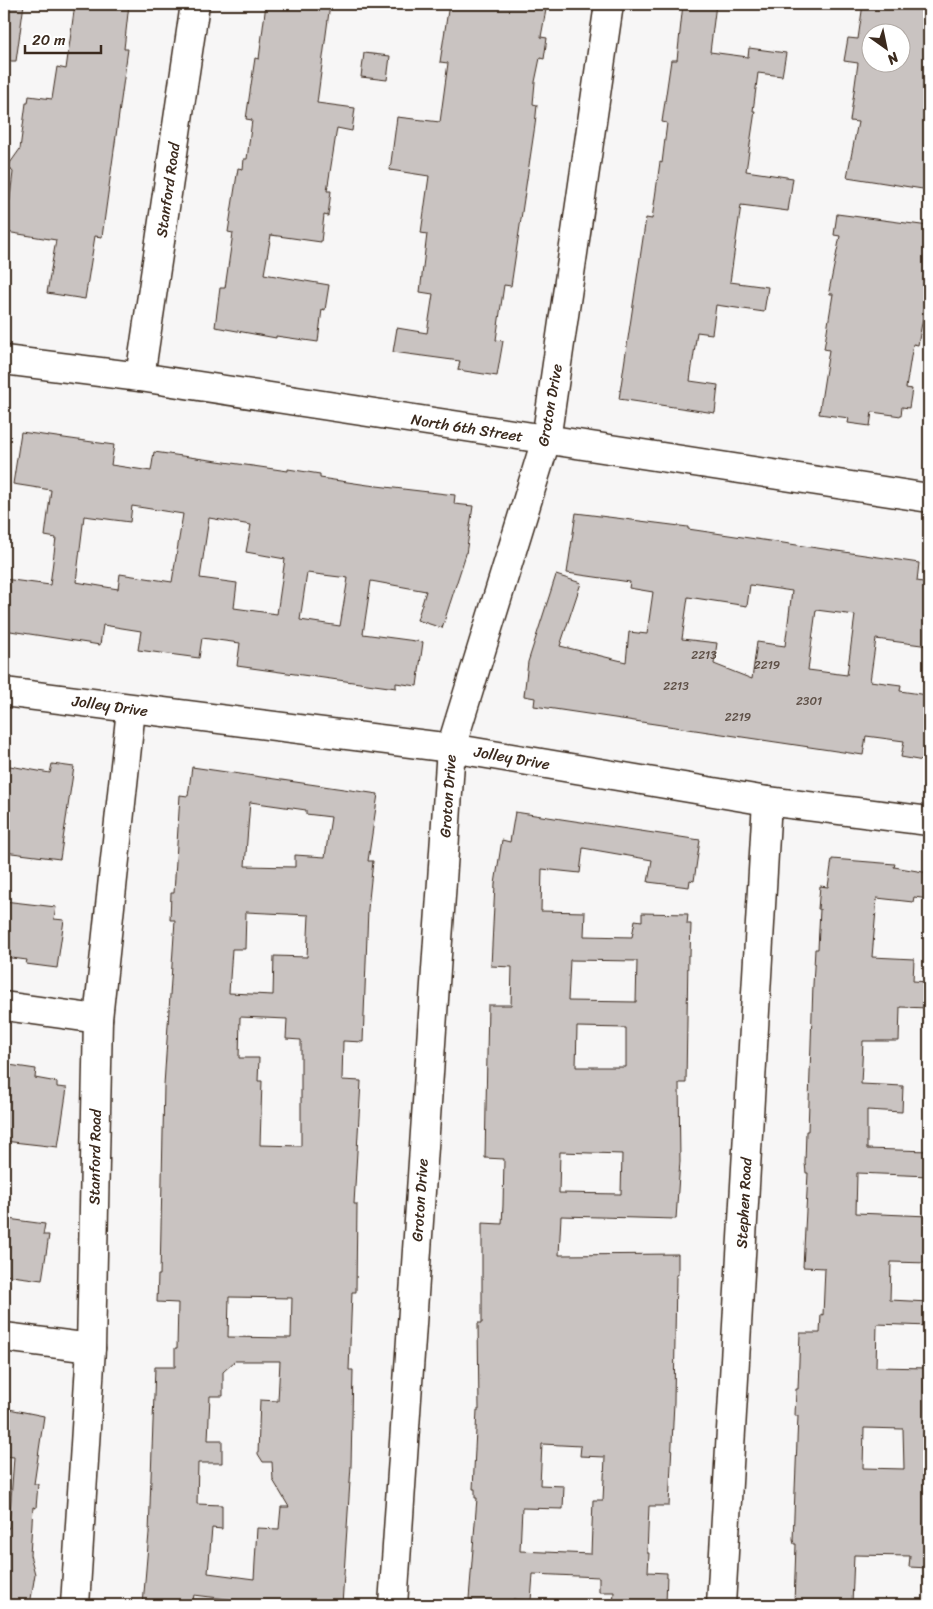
<svg xmlns="http://www.w3.org/2000/svg" width="933" height="1609" font-family="Sriracha,sans-serif">
	<style>
		.building { fill: #c9c3c1; stroke: #3b2a1e; fill-rule: evenodd }
		.lines { fill: none; stroke-linecap: round; stroke-linejoin: round }
		.minor-casing { stroke: #3b2a1e; stroke-width: 31 }
		.minor { stroke: #fff; stroke-width: 28 }
		.labels { text-anchor: middle; dominant-baseline: central; stroke-width: 4; stroke-linejoin: round; paint-order: stroke }
		.number-label { font-size: 12px; fill: #5e5047 }
		.street-label { font-size: 15px; fill: #3b2a1e; stroke: #fff }
	</style>
	<rect width="100%" height="100%" fill="#f7f6f6"/>
	<filter id="ink" filterUnits="userSpaceOnUse"><feTurbulence type="fractalNoise" baseFrequency=".02" numOctaves="2"/><feDisplacementMap in="SourceGraphic" scale="10" xChannelSelector="R" yChannelSelector="G"/><feConvolveMatrix kernelMatrix="1 2 1 2 8 2 1 2 1" color-interpolation-filters="sRGB"/></filter>
	<g filter="url(#ink)">
		<!-- building -->
		<g class="building">
			<polygon points="4,4 24,4 16,61 4,61"/>
			<polygon points="75,4 129,4 124,49 128,49 102,237 95,236 85,299 47,293 56,240 6,232 13,172 8,166 20,149 26,103 28,103 29,96 52,99 57,67 66,69"/>
			<polygon points="266,4 330,4 317,103 355,108 352,131 337,128 327,191 331,191 328,216 324,215 321,242 271,235 264,274 329,285 325,310 322,309 318,342 276,336 276,338 215,327 220,288 225,288 233,233 228,232 238,168 243,169 244,159 247,159 252,120 246,119 255,58 259,59"/>
			<polygon points="449,4 547,4 541,37 547,38 544,59 540,58 535,82 533,104 537,105 535,125 511,286 504,285 496,340 503,341 497,376 458,370 460,361 393,352 397,328 427,333 433,294 420,292 427,234 421,233 429,176 390,170 397,117 440,122 448,63 440,62"/>
			<polygon points="683,4 716,4 710,52 748,57 749,48 786,53 782,76 758,73 753,111 755,111 746,171 793,178 788,211 741,205 730,282 768,287 764,312 716,305 712,334 697,332 690,381 718,385 715,413 619,399 646,218 652,219 660,162 662,163 667,123 662,122 671,60 677,60"/>
			<path d="M863,4H929V190L847,177L858,122L850,121L858,63L844,61L848,38L858,39ZM870,32H900V62H870Z"/>
			<polygon points="364,53 390,56 387,80 361,77"/>
			<polygon points="837,214 929,226 929,262 924,312 918,345 913,344 906,388 912,389 909,408 902,407 901,416 872,412 870,426 848,423 849,418 819,414 829,350 824,349 833,294 830,294 829,291 840,236 834,235"/>
			<path d="M21,432L114,445L111,465L151,471L154,452L288,471V469L320,474V478L368,485L455,495L454,504L473,506L466,554L442,628L417,620L426,591L371,581L363,634L423,642L417,686L396,683V688L237,666L240,643L202,638L199,658L138,650L141,631L103,625L100,645L4,630V579L50,585L56,538L45,536L51,490L13,484ZM132,506L183,514L172,582L120,574L118,589L76,582L84,516L130,522ZM209,518L251,525L246,552L285,559L277,614L234,608L237,583L200,578ZM307,573L348,578L340,626L300,620Z"/>
			<path d="M576,513L688,527V529L919,563L917,581L929,583V646L876,639L870,681L901,685L900,691L927,695L929,762L901,757L904,741L866,736L863,755L534,706L535,698L524,696L528,662L556,575L581,583L560,646L626,662L629,632L647,634L653,592L629,588L630,582L567,573ZM750,585L792,591L785,646L757,642L752,679L714,664L717,643L682,639L688,597L747,606ZM816,610L855,615L847,675L808,670Z"/>
			<polygon points="52,764 74,767 60,859 4,852 4,765 50,773"/>
			<path d="M192,767L378,794L368,861H373L368,909L363,1042L343,1041L342,1080L361,1081L354,1204H357L356,1292H352L349,1370H353L351,1466L342,1605H243L244,1601L194,1595L192,1605H143L149,1533L155,1367H175V1348H177L178,1303L157,1302L158,1275H160L164,1085L175,920H170L171,893H174L180,795L188,796ZM250,802L306,810V814L331,817L325,857L295,855V867L245,866ZM246,912L309,915L307,957L274,956L273,995L229,993L232,949H245ZM240,1017L287,1019L286,1039L301,1040V1146L260,1145L262,1081H258L259,1058H239ZM229,1297L292,1298L291,1338L228,1337ZM235,1361H280L278,1401L260,1400L258,1454L263,1462H272L273,1480L289,1507H281L279,1529L257,1528L254,1579L208,1573L212,1528L222,1529V1505L197,1504L198,1463H222V1440H208L210,1396H223V1372Z"/>
			<path d="M515,812L700,840L694,881L690,880L689,887L648,882L652,860L583,848L580,873L542,869L541,911L585,912L584,936L632,937L635,920L642,921V913L688,914L687,924H691L690,955H688L686,1083H679L680,1161L676,1219L561,1216L559,1255L678,1254V1275H676L674,1402L669,1506H649L647,1553H649L648,1572L667,1573L666,1605H613L614,1592H599V1577L533,1574L531,1601L513,1599L512,1605H471L472,1599H469L477,1498H475V1489H473L477,1410H479L478,1323H482V1223L502,1224L503,1205L504,1159L485,1158L488,1005H511L512,967L491,966L495,884L502,840L510,842ZM570,960L637,961L636,1002L568,1001ZM577,1027L626,1028V1067H576ZM560,1152L622,1154L621,1194L559,1193ZM542,1444L581,1446L580,1456L605,1457L603,1500H593L591,1554L520,1551L522,1508L563,1509L564,1486L540,1485Z"/>
			<path d="M832,859L895,864L894,867L929,873V899L914,897L913,902L877,898L872,957L914,959L913,981L929,982V1008L900,1007L899,1041H863L861,1084L903,1086L902,1112L867,1110V1149L929,1151V1176L857,1173L856,1213L929,1216V1263L891,1262L890,1300L929,1302V1326L877,1324L876,1367L929,1368V1480L926,1528H929V1568L909,1567L910,1556L854,1555L852,1605H794L796,1544H794L793,1540L798,1416H795L796,1389H798L800,1333H820L821,1314L823,1315L825,1268L803,1267L808,1173H806L805,1163L806,1131H808L813,985L815,949H818L820,909H818L820,886L828,887ZM864,1428L903,1429L904,1469L863,1468Z"/>
			<polygon points="4,901 56,907 54,919 64,920 57,968 26,964 27,960 4,957"/>
			<polygon points="9,1065 36,1069 35,1078 57,1082 57,1087 67,1088 58,1147 4,1141 4,1099"/>
			<polygon points="8,1219 45,1224 43,1235 49,1235 42,1280 4,1275 4,1226 7,1226"/>
			<polygon points="4,1408 44,1416 34,1484 38,1484 36,1508 33,1507 30,1555 35,1574 30,1605 4,1605 4,1551 6,1528 9,1528 14,1457 4,1456"/>
		</g>
		<g class="lines">
			<defs>
				<g id="minor">
					<polyline points="4,360 140,377 929,498"/>
					<polyline points="140,377 195,4"/>
					<polyline points="4,692 451,748 767,801 929,821"/>
					<polyline points="4,1006 98,1019"/>
					<polyline points="4,1337 91,1348"/>
					<polyline points="75,1605 91,1348 98,1019 131,709"/>
					<polyline points="393,1605 451,748 546,440 609,4"/>
					<polyline points="721,1605 767,801"/>
				</g>
			</defs>
			<!-- minor casing -->
			<use href="#minor" class="minor-casing"/>
			<!-- minor -->
			<use href="#minor" class="minor"/>
		</g>
	</g>
	<g class="labels">
		<!-- number labels -->
		<g class="number-label">
			<text x="704" y="655">2213</text>
			<text x="767" y="665">2219</text>
			<text x="676" y="686">2213</text>
			<text x="809" y="701">2301</text>
			<text x="738" y="717">2219</text>
		</g>
		<!-- street labels -->
		<g class="street-label">
			<text transform="translate(168 190) rotate(-82)">Stanford Road</text>
			<text transform="translate(550 405) rotate(-80)">Groton Drive</text>
			<text transform="translate(467 428) rotate(9)">North 6th Street</text>
			<text transform="translate(110 706) rotate(8)">Jolley Drive</text>
			<text transform="translate(512 758) rotate(10)">Jolley Drive</text>
			<text transform="translate(448 796) rotate(-86)">Groton Drive</text>
			<text transform="translate(95 1157) rotate(-89)">Stanford Road</text>
			<text transform="translate(420 1200) rotate(-86)">Groton Drive</text>
			<text transform="translate(744 1203) rotate(-87)">Stephen Road</text>
		</g>
	</g>
	<!-- margin -->
	<rect width="933" height="1609" fill="none" stroke="#fff" stroke-width="20"/>
	<rect x="10" y="10" width="913" height="1589" fill="none" stroke="#3b2a1e" stroke-width="2" filter="url(#ink)"/>
	<!-- north arrow -->
	<g transform="translate(886 48) rotate(147)"><circle r="24" fill="#ffffff" stroke="#b1aaa5"/>
	<path d="M0-4L9 19L0 12L-9 19Z" fill="#3b2a1e"/>
	<text y="-8" font-size="14" font-weight="bold" text-anchor="middle" fill="#3b2a1e">N</text>
	</g>
	<!-- scale -->
	<path d="M25 45v8h76v-8" fill="none" stroke="#3b2a1e" stroke-width="2.5"/>
	<text x="32" y="45" font-size="15" fill="#3b2a1e" stroke="#ffffff" stroke-width="4" paint-order="stroke">20 m</text>
</svg>
